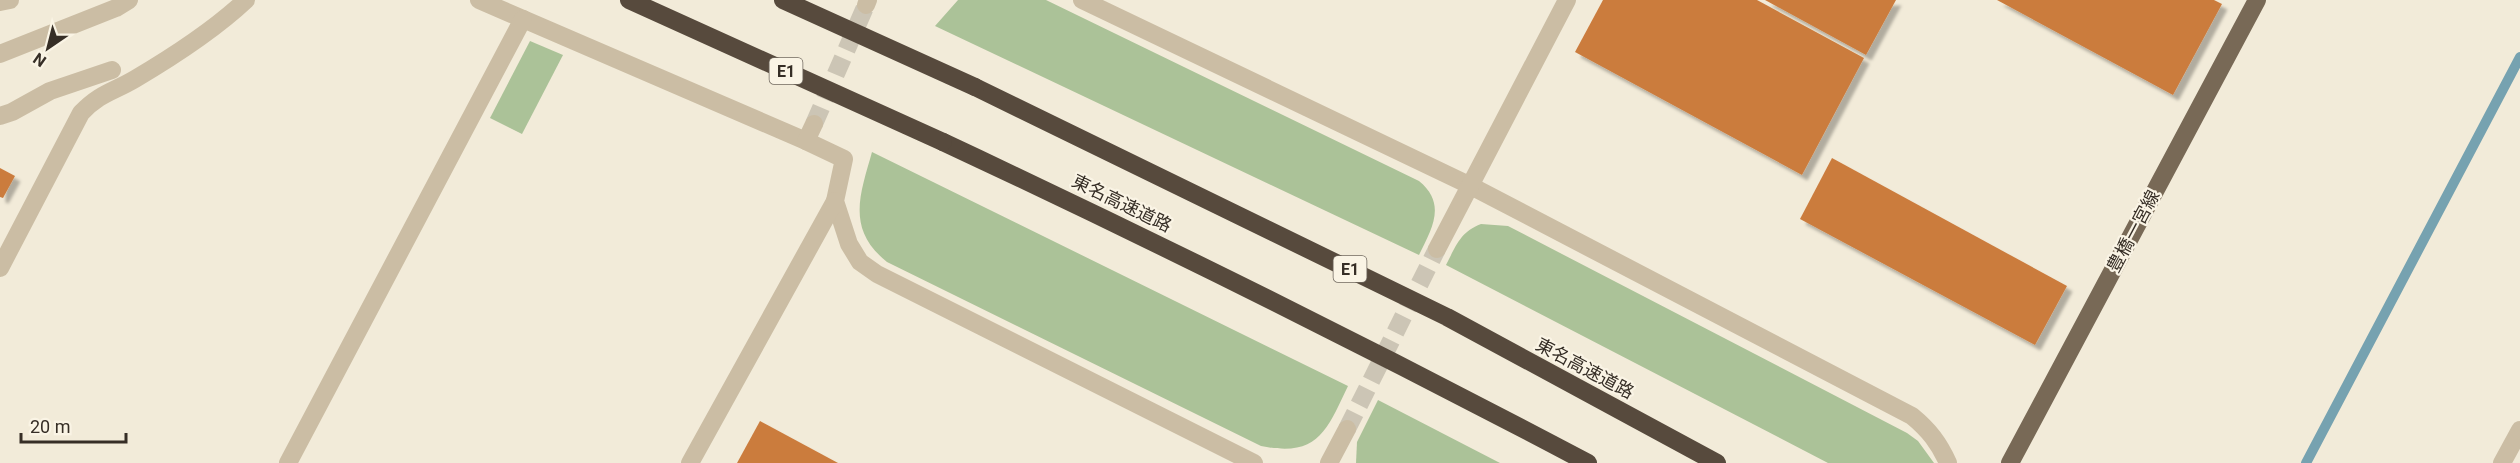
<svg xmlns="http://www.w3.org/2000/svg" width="2520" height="463" font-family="Roboto,'Noto Sans JP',sans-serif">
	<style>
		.green { fill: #abc298 }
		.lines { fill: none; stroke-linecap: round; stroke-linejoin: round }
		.stream { stroke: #76a2b0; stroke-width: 10 }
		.building { fill: #cb7c3e; filter: url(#shadow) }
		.minor-tunnel { stroke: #ccc5b5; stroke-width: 18; stroke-dasharray: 18 9; stroke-linecap: butt }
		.minor { stroke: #cbbda4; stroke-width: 18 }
		.major { stroke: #786956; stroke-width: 18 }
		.highway { stroke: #574a3d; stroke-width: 18 }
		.highway-bridge { stroke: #574a3d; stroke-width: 18 }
		.labels { text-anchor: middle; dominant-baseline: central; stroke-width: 4.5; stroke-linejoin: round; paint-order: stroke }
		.shield { fill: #faf4e5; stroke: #71695f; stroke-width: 1.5 }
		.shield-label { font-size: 16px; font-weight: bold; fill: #362e26 }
		.street-label { font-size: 18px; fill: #362e26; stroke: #faf4e5 }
	</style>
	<defs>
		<filter id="shadow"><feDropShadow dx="5.5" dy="5.5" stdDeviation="1.5" flood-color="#0004"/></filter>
	</defs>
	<rect width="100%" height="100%" fill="#f2ebd9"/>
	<!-- green -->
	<g class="green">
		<path d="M958,0H1046L1419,181C1447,204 1432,228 1419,255L935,26Z"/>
		<polygon points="530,41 563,55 522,134 490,118"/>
		<path d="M872,152L1348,386C1327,430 1318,458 1261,446L887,262C846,229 860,195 872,152Z"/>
		<path d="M1481,224L1508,226L1907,433L1918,441L1934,463H1828L1446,265C1456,246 1460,232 1481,224Z"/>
		<polygon points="1378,400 1500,463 1356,463 1357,442"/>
	</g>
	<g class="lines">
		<!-- stream -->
		<polyline class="stream" points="2306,463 2520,57"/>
	</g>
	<!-- building -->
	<g class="building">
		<polygon points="1603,0 1757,0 1864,58 1802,175 1575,52"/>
		<polygon points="1765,0 1896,0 1866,55"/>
		<polygon points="1997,0 2214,0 2222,4 2173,95"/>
		<polygon points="1832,158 2067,286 2035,345 1800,219"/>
		<polygon points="0,168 15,176 3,198 0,197"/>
		<polygon points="760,421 838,463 737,463"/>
	</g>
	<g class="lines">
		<!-- minor-tunnel -->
		<g class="minor-tunnel">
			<polyline points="814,124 866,5"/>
			<polyline points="1347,429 1437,249"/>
		</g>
		<!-- minor -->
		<g class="minor">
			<polyline points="479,0 806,141"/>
			<path d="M1082,0L1469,185L1912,416C1929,430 1939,443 1948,463"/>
			<polyline points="0,2 10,0"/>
			<polyline points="866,5 868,0"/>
			<polyline points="0,54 116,8 129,0"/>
			<polyline points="0,116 12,112 50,91 112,70"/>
			<polyline points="814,124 806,141 844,159 835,201 849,244 860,262 877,274 1254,463"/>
			<polyline points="1437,249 1567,0"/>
			<path d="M0,268L81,113C100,93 113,92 135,79C174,56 213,31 246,0"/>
			<polyline points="288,463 523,19"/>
			<polyline points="690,463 835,201"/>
			<polyline points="1329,463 1347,429"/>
			<polyline points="2502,463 2520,430"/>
		</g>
		<!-- major -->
		<polyline class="major" points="2010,463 2257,0"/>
		<!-- highway -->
		<g class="highway">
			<polyline points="975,87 1447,317 1717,463"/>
			<path d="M943,142C1161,244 1376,351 1588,463"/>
		</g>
		<!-- highway-bridge -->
		<g class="highway-bridge">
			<polyline points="629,0 943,142"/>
			<polyline points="783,0 975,87"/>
		</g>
	</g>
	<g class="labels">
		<!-- shield labels -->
		<g class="shield">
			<rect x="769.5" y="58" width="33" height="26" rx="4.5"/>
			<rect x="1333.5" y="256" width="33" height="26" rx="4.5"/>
		</g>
		<g class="shield-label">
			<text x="786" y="71">E1</text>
			<text x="1350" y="269">E1</text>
		</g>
		<!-- street labels -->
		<g class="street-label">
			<text transform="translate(1122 203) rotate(26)">東名高速道路</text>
			<text transform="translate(2133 231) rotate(-62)">豊橋一宮線</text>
			<text transform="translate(1585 368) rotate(28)">東名高速道路</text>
		</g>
	</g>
	<!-- north arrow -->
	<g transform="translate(48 48) rotate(215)" stroke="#faf4e5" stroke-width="4.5" paint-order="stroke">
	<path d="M0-4.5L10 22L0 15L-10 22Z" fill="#362e26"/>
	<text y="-9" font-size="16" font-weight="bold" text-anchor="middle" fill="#362e26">N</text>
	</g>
	<!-- scale -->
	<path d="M21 433v9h105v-9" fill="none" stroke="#362e26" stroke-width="3"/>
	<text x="30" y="433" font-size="18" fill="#362e26" stroke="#faf4e5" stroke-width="4.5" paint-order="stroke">20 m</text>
</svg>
